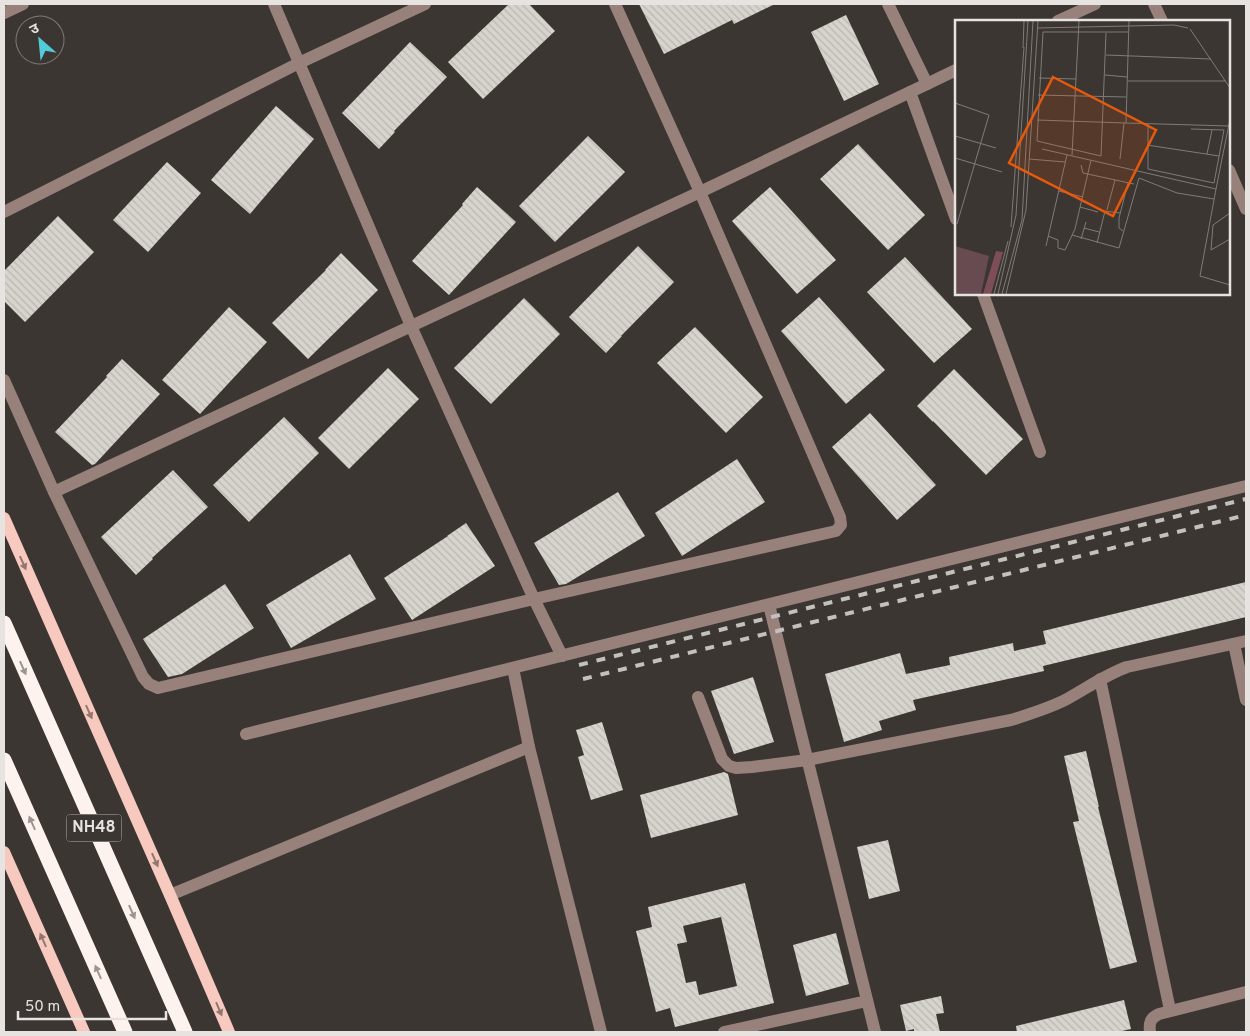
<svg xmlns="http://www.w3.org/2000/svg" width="1250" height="1036" font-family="Overpass,'Noto Sans Devanagari',sans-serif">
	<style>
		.building { fill: url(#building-back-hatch); fill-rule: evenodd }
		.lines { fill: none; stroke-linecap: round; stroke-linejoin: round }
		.minor { stroke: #98817b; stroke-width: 12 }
		.major { stroke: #f8c9be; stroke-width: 12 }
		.highway { stroke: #fef2ef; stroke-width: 15 }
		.rail { stroke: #c3c0be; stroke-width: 4; stroke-dasharray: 9 9; stroke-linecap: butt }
		.oneway { fill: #907871 }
		.oneway2 { fill: #9c9490 }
		.labels { text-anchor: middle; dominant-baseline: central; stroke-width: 5; stroke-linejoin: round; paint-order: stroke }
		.shield { fill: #3b3632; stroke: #b3afac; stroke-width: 1 }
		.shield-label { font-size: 16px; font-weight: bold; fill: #e6e3e1 }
		.inset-road { fill: none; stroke: #7f7b78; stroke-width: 1 }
		.view { fill: #e8590c; fill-opacity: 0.15; stroke: #e8590c; stroke-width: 2.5 }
		.inset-edge { fill: none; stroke: #e6e3e1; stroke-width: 2.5 }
	</style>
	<defs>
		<pattern id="building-back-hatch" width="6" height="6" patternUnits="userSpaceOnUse" patternTransform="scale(1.25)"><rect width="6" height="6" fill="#d7d4cd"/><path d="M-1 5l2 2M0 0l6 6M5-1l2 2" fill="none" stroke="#bab7b2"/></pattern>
	</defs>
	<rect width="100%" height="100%" fill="#3b3632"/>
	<!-- building -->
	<g class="building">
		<polygon points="509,4 529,4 555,31 483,99 448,62"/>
		<polygon points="639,4 775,4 734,24 732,20 664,54"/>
		<polygon points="846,15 879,84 844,101 811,32"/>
		<polygon points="410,42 447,77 394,131 395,132 379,149 342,113"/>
		<polygon points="276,106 314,139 250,214 211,180"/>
		<polygon points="588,136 625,172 555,242 519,206"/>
		<polygon points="858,144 925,215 888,250 820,179"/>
		<polygon points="167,162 201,193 148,252 113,220"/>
		<polygon points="477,187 516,222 449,295 412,261 463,205 462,204"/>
		<polygon points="770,187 836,260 797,294 732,221"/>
		<polygon points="58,216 94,252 25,322 4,301 4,271"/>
		<polygon points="638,246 674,282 621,336 622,336 606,353 569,317"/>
		<polygon points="341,253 378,290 308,359 272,323 326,270 325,270"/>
		<polygon points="905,257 972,329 934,363 867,292"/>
		<polygon points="819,297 885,370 846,404 781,331"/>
		<polygon points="524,298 560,334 491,404 454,368"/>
		<polygon points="229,307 267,342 200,414 162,380"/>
		<polygon points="695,327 763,397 726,433 657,363"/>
		<polygon points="122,359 160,394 95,464 92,465 55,432 107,377 106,376"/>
		<polygon points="388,368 419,399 349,469 318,438"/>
		<polygon points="954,369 1023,439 986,475 933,421 933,422 917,406"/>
		<polygon points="870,413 936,485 897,520 832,447"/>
		<polygon points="284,417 319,453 249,522 213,485"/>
		<polygon points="737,459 765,502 682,556 655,513"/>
		<polygon points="173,470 208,507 152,558 153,559 136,575 101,537"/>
		<polygon points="618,492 645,536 566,584 559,585 534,543"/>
		<polygon points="466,523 495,566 412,620 384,578 448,536 447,536"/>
		<polygon points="350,554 376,599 291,648 266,605"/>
		<polygon points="1246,582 1246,617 1043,666 1044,671 913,700 916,710 879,721 882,730 844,742 825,674 900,653 906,674 950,665 949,657 1013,643 1014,651 1046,644 1043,631"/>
		<polygon points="225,584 254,628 182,674 168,677 143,639"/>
		<polygon points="753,677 774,742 734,754 711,691"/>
		<polygon points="602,722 623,790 591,800 578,757 584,755 576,730"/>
		<polygon points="1086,751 1099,807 1098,807 1137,962 1110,969 1073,822 1079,821 1064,756"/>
		<polygon points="724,772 728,774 738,815 651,838 640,795"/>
		<polygon points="888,840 900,891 869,899 857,847"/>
		<path d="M745,883L774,1003L675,1027L670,1008L656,1012L636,931L652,927L648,907ZM721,917L737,986L699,995L696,981L686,983L677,944L687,942L683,926Z"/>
		<polygon points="836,933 849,984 806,996 793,945"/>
		<polygon points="941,996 944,1013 936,1014 940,1032 914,1032 914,1029 906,1031 900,1005"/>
		<polygon points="1124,1000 1131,1029 1117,1032 1017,1032 1016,1026"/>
	</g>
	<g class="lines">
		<!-- minor -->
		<g class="minor">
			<polyline points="274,4 411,326 534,599 562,656"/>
			<polyline points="888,4 927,84 956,70"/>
			<polyline points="1154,4 1162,21"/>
			<polyline points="4,13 23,4"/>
			<polyline points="1058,21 1095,4"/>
			<polyline points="910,92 956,219"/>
			<polyline points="1229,170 1246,209"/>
			<polyline points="4,212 299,63 425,4"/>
			<polyline points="983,294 1040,452"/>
			<polyline points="4,380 54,492 143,677 149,684 158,688 534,599 836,531 841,525 840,517 700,192 615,4"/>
			<polyline points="54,492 700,192 927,84"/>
			<polyline points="769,605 875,1032"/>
			<polyline points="1234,644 1246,700"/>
			<polyline points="513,668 529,747 601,1032"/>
			<polyline points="1100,679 1170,1010"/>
			<path d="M698,697L722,759L729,766L736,768L752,767L807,760L1011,720C1030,714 1050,708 1067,699C1087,688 1105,675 1127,667L1246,641"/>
			<polyline points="246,734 1246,486"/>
			<polyline points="170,895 529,747"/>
			<polyline points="724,1032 867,1001"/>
			<path d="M1150,1032C1149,1023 1150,1018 1159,1014L1246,992"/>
		</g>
		<!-- major -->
		<g class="major">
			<polyline points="4,518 170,895 229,1032"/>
			<polyline points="4,852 84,1032"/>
		</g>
		<!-- highway -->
		<g class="highway">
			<polyline points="4,623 185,1032"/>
			<polyline points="4,760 125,1032"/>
		</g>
		<!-- rail -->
		<g class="rail">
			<polyline points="579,665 1246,499"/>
			<polyline points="583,679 1246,515"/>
		</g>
	</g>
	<!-- one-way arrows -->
	<defs><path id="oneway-solid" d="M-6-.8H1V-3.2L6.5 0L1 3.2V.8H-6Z" transform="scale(1.25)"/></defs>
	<g class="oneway">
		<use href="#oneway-solid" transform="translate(23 563) rotate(66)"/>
		<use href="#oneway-solid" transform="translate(89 712) rotate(66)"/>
		<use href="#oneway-solid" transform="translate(155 860) rotate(66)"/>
		<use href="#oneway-solid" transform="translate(43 940) rotate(-114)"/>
		<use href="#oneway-solid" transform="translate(219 1009) rotate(67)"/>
	</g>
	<g class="oneway2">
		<use href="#oneway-solid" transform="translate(23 668) rotate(66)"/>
		<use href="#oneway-solid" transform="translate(32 823) rotate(-114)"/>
		<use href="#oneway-solid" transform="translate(132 912) rotate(66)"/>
		<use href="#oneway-solid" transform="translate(98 972) rotate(-114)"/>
	</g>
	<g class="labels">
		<!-- shield labels -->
		<rect class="shield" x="66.5" y="814.5" width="55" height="27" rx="4"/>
		<g class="shield-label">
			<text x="94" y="828">NH48</text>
		</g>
	</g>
	<!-- overview -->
	<g transform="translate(955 20)">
		<rect width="275" height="275" fill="#3b3632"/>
		<path d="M0,226L34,236L26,274H0Z" fill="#684b50"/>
		<path d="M41,231L48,232L36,274H28Z" fill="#7e4e58"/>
		<path class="inset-road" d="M174,1L171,103L274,106M82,8L219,5L233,8M235,9L275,68M151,13L146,136L82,121L88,12H173M68,28L69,1M151,35L256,39M150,55L172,57M84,58L121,59M173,61H271M83,75L171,77M0,83L34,95L2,204M82,100L171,103M193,104V149L259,163L269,110L236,109M0,116L41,128M192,125L264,136M87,129L261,169L245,256L275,265M252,134L257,110M117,135L124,1M0,138L47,152M74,139L110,142M165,139L169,103M126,145L128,153L179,164M261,169L275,99M104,171L128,177M125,187L143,192M152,190L160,160M258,205L256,230L275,219M258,205L275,193M56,207L69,27M129,208L144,212M168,211L164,208V198L173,163M117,215L164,228L184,158L222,173L259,179M93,216L103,220V228L110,230L120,209L136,140M126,219L131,202M142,223L150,191L165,193M91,226L112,135M39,274L53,221M43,274L61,195L73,1M47,274L67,200L78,1M51,274L71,190L83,1"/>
		<path class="view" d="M98,57L201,110L158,196L54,143Z"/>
		<rect width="275" height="275" class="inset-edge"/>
	</g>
	<!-- border -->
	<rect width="1250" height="1036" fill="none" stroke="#e6e3e1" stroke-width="10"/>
	<!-- north arrow -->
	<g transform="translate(40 40) rotate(333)"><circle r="24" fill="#3b3632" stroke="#7f7b78"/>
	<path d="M0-4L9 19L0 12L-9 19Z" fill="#52cbd8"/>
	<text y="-8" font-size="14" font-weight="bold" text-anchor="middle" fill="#e6e3e1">उ</text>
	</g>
	<!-- scale -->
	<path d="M18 1011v8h148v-8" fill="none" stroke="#e6e3e1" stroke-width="2.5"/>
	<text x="25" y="1011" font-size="15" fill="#e6e3e1" stroke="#3b3632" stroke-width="4" paint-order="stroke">50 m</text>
</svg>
